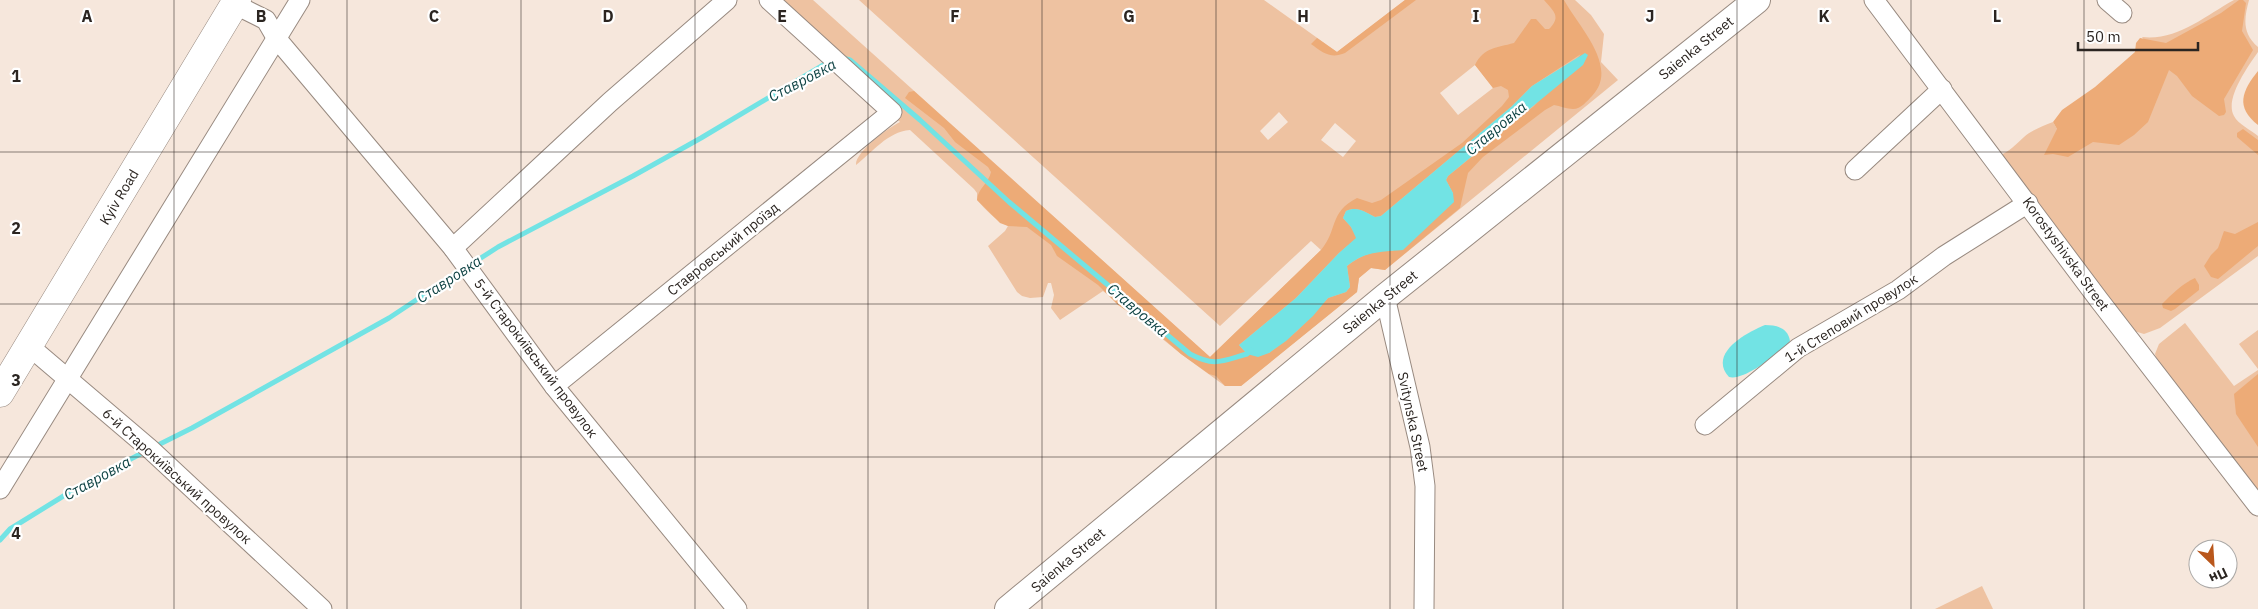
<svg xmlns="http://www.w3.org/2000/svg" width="2258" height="609" font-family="'IBM Plex Sans',sans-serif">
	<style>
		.green { fill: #eec2a1; fill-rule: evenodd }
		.forest { fill: #edab77; fill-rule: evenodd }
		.water { fill: #72e3e4 }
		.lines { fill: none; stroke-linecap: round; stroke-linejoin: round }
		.stream { stroke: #72e3e4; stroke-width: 5 }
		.street-casing { stroke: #988a80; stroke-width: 21 }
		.secondary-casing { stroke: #988a80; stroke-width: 28 }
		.primary-casing { stroke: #988a80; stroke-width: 29 }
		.street { stroke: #fff; stroke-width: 19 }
		.secondary { stroke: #fff; stroke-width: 26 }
		.primary { stroke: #fff; stroke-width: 28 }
		.grid { fill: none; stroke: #2b2521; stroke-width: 1; stroke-opacity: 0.55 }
		.labels { text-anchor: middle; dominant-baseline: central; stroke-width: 4.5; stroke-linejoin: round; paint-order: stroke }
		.street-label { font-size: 14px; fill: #2b2521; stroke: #fff }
		.water-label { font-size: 15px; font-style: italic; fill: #0d4243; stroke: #fff }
		.grid-label { font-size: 16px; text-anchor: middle; font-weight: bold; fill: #2b2521; stroke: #fff; stroke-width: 4.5; stroke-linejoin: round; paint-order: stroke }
	</style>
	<rect width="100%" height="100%" fill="#f6e7dc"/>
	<!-- green -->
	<g class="green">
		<path d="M778,0H813L1210,357L1321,250L1311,241L1220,326L859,0H1264L1337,52L1405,0H1575L1591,15L1604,34L1601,62L1618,80L1385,270L1371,268L1359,278L1357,292L1241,386H1225L1181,354L1103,291L1060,320L1051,308L1054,295L1051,283H1048L1043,297L1030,298L1022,296L1017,292L988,246L1005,231L1008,226C995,220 986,210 977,200V193L974,189L910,130C887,132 873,152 856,165C855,152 888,128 900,122L898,120L899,114ZM1475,65L1493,88L1458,115L1440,93ZM1279,112L1288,122L1268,140L1260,131ZM1335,123L1356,141L1343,157L1321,140Z"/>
		<path d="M2234,0H2249C2244,19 2242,33 2258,47V52C2249,65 2224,99 2234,116C2238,124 2251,130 2258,136V256L2160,328L2144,334L2134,331L1999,156C2010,151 2015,145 2024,137C2032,130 2043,126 2053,122L2057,129L2159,62L2142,37C2177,41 2205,16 2234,0Z"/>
		<polygon points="2185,323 2234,386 2258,370 2258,494 2158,362 2155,354 2159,344"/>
		<polygon points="2258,330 2258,369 2239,344"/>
		<polygon points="1982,586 1993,609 1935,609"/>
	</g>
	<!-- forest -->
	<g class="forest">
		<path d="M1405,0H1416L1345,53C1331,59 1323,53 1311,44L1317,38L1337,52Z"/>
		<path d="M1544,0H1564C1578,26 1620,67 1592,96C1587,101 1581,109 1573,109C1567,109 1560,106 1554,105L1545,110L1483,157L1468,173L1460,208L1385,270L1371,268L1359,278L1357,292L1241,386H1225L1216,376L1209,374L1181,354L1145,323L1118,305L1098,285L1057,256L1051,245L1027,227L1008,226L1000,223L977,200C978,188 989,183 991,172L988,167L955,142L944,128L905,98L909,92L914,91L1210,357L1321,250C1338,230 1329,212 1357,198L1372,203L1381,200L1462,143L1502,106L1509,97L1508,90L1501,86L1493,88L1475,65C1484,47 1496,48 1514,43L1531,19H1536L1545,29H1549C1562,16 1553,11 1544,0ZM1581,54L1534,106L1448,176L1446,180L1453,193L1393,251C1376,249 1359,256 1347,266L1350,287L1346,292L1328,298L1297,331L1269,353L1247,354L1239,345L1296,298L1339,253L1357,238L1351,227L1343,218L1346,211C1358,206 1364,212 1375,217L1381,216L1511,107L1532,86Z"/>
		<polygon points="2239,0 2243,0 2246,3 2242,31 2253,50 2224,99 2226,112 2224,115 2219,116 2192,96 2177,76 2169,70 2148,122 2134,135 2119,145 2093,142 2068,157 2053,154 2044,155 2057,129 2053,122 2062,110 2095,87 2135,52 2136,43 2140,38 2166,43 2221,13"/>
		<path d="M2258,71V125C2235,107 2242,91 2258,71Z"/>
		<polygon points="2243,129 2258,140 2258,155 2237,137 2237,133"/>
		<polygon points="2258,222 2258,246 2218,279 2211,277 2204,266 2211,255 2218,248 2224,231 2235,234"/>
		<path d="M2195,278L2199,285V290L2175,309L2171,311L2163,308L2162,304C2171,295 2183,283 2195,278Z"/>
		<polygon points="2258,374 2258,447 2236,414 2234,394"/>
	</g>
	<!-- water -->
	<g class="water">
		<path d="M1585,53L1588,55L1583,65L1448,176L1446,180L1453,193L1454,202L1403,250C1381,252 1365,251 1347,266L1350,287L1346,292L1328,298L1313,316L1286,341L1269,353L1258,357L1247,354L1239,345L1296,298L1339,253L1356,238L1351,227L1343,218L1346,211C1358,206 1364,212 1375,217L1381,216L1511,107L1532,86Z"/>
		<path d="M1765,325C1777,325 1788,328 1790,341L1787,345C1776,355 1744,381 1729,377C1708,354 1745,333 1765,325Z"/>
	</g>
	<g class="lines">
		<!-- stream -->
		<g class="stream">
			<path d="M843,58L850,60L920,120L1009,202L1190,354C1215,367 1222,361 1247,354L1251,350"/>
			<polyline points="470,265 498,247 633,176 701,138 830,61"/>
			<polyline points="154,447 192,428 389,318 463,269"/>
			<polyline points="0,540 10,529 83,484 146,451"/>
		</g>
		<defs>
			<g id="street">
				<polyline points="1874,0 2099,300 2258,506"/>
				<polyline points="2107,0 2122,13"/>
				<polyline points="234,4 266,20 277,39 453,248 554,386 737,609"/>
				<polyline points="1855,170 1942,89"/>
				<polyline points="453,248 610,102 727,0"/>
				<polyline points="1385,297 1420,447 1425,486 1424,609"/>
				<polyline points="29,346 150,449 322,609"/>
				<polyline points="554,386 892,112 769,0"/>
				<polyline points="1705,425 1798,348 1898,290 1944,256 2028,203"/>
				<polyline points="0,489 300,0"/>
			</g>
			<polyline id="secondary" points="1008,609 1385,297 1757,0"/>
			<polyline id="primary" points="0,393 237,0"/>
		</defs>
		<!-- street casing -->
		<use href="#street" class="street-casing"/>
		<!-- secondary casing -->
		<use href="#secondary" class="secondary-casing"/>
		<!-- primary casing -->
		<use href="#primary" class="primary-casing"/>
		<!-- street -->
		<use href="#street" class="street"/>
		<!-- secondary -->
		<use href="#secondary" class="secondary"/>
		<!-- primary -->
		<use href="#primary" class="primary"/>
	</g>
	<!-- grid -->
	<path class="grid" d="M174,0V609M347,0V609M521,0V609M695,0V609M868,0V609M1042,0V609M1216,0V609M1390,0V609M1563,0V609M1737,0V609M1911,0V609M2084,0V609M0,152H2258M0,304H2258M0,457H2258"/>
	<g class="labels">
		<!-- street labels -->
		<g class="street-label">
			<text transform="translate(1696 48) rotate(-39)">Saienka Street</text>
			<text transform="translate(119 197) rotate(-59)">Kyiv Road</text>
			<text transform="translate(723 249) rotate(-39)">Ставровський проїзд</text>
			<text transform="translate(2066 254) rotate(54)">Korostyshivska Street</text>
			<text transform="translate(1380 302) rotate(-39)">Saienka Street</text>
			<text transform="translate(1851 318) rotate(-32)">1-й Степовий провулок</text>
			<text transform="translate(536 358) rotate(53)">5-й Старокиївський провулок</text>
			<text transform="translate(1413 422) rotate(78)">Svitynska Street</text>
			<text transform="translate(177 476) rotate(42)">6-й Старокиївський провулок</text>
			<text transform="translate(1068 560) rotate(-40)">Saienka Street</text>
		</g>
		<!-- water labels -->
		<g class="water-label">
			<text transform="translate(802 80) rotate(-28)">Ставровка</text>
			<text transform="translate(1496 128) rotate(-40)">Ставровка</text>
			<text transform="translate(449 279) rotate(-33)">Ставровка</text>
			<text transform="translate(1138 310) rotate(40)">Ставровка</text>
			<text transform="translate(97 478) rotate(-29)">Ставровка</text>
		</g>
	</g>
	<g class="grid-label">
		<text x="87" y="22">A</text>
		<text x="261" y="22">B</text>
		<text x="434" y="22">C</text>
		<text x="608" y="22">D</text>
		<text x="782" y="22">E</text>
		<text x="955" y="22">F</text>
		<text x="1129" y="22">G</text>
		<text x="1303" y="22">H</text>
		<text x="1476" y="22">I</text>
		<text x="1650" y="22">J</text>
		<text x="1824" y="22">K</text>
		<text x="1997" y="22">L</text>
		<text x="16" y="82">1</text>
		<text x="16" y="234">2</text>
		<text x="16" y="386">3</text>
		<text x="16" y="539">4</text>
	</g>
	<!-- north arrow -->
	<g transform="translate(2213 564) rotate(155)"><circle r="24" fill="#ffffff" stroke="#aaa8a6"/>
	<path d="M0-4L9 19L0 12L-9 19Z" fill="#b9571c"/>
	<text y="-8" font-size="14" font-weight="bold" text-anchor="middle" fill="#2b2521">Пн</text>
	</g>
	<!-- scale -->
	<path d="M2078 42v8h120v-8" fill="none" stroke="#2b2521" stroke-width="2.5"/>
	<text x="2086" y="42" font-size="15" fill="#2b2521" stroke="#ffffff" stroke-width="4" paint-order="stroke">50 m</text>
</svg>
